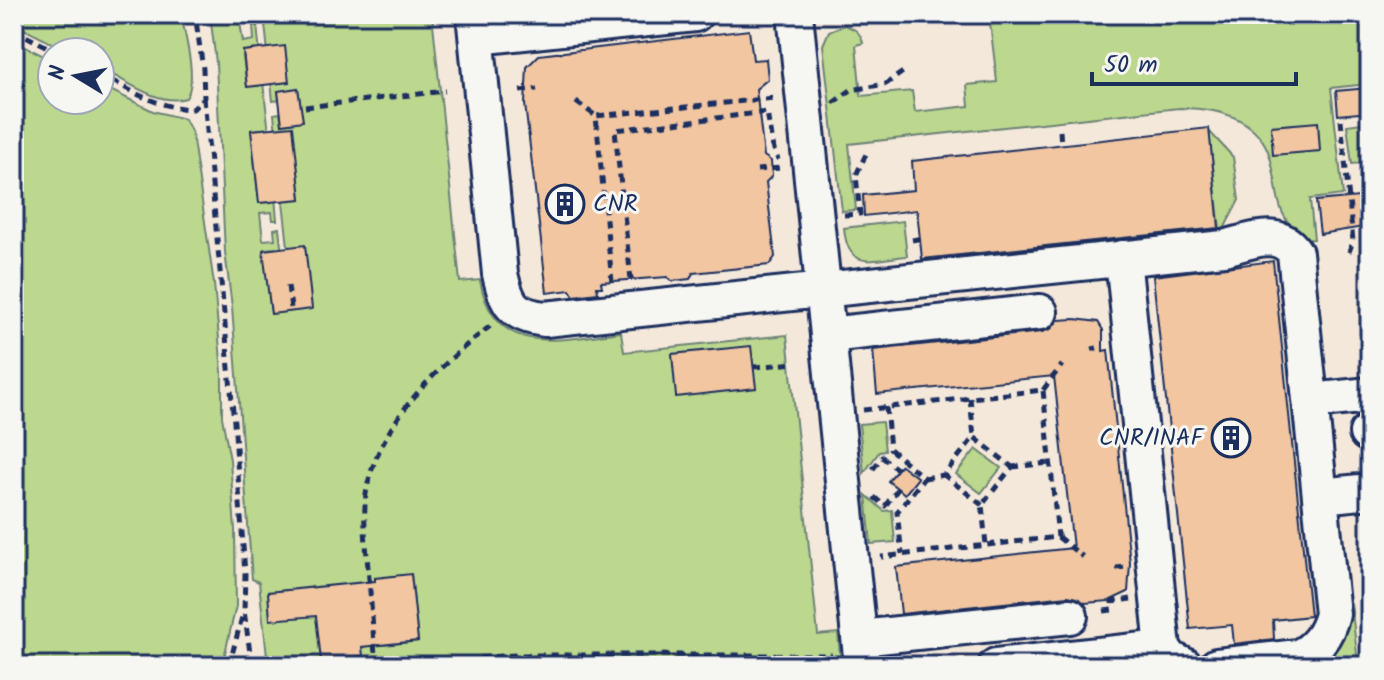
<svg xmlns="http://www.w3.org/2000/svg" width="1384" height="680" font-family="Kalam,sans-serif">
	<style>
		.built { fill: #f4e8da; fill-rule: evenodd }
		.green { fill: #bcd78e; stroke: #6c8376; stroke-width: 2; fill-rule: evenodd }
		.building { fill: #f1c6a1; stroke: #1b2f5e; stroke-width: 2 }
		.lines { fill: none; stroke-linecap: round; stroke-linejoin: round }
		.minor-casing { stroke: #1b2f5e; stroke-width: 40 }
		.path { stroke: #1b2f5e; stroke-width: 5; stroke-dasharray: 8 6; stroke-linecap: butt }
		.minor { stroke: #f6f6f2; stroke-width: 34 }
		.labels { text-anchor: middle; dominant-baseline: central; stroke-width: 6; stroke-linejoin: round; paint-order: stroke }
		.poi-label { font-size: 24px; fill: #1b2f5e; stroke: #f6f6f2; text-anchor: start }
	</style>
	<rect width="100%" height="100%" fill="#f6f6f2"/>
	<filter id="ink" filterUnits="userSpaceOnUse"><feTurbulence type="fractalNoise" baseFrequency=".0125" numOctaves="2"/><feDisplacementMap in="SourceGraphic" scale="16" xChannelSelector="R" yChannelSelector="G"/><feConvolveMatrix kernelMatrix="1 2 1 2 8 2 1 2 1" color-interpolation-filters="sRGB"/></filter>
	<g filter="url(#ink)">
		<!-- built -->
		<path class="built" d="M14,14H1370V666H14ZM52,52H100V100H52Z"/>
		<!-- green -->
		<g class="green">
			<path d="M14,14H181C185,36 198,80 186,98C157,106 125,80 100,68V52H69L14,24Z"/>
			<path d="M210,14H244L239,15L243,42L254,40L253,25H257L261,65L243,57L247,87L258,86L257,75L262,74L270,141L264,142L263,129L251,130L259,203L271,202L269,186H274L277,220H273L272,212L260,213L263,240L275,239L274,229L279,228L284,274L278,275L275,248L264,249L271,314L312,309L291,274L281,183L301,198L298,172L278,153L274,114L280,113L282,124L302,121L298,89L278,91L279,100L273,101L264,14H432L460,282L480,280C494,360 562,339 621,332L624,352L787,335L818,635L838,633L841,666H268L259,582L252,579L232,307L225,252L216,63ZM411,574L418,641L383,645ZM313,588L363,656H362L321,660Z"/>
			<path d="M989,14H1370V95L1368,84L1331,88L1343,195L1310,199L1314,239L1305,240C1271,212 1281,194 1270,157C1258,116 1216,108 1179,108L849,144L856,210L842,211L823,45L829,31L844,25C855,28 861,33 863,43L856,45L861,96L912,91L915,112L969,106L967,85L997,82Z"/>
			<polygon points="14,41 52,60 52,100 100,100 100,85 153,111 185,119 192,133 214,284 222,372 222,417 230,460 235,530 236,606 222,666 14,666"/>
			<polygon points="1370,122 1370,162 1352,164 1347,125"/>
			<polygon points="1209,131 1233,157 1239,200 1224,229 1220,230"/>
			<path d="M903,221L907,256C873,259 848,273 844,228Z"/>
			<polygon points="882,422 885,451 879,452 864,473 859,424"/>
			<polygon points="976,449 1001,468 981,493 956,474"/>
			<polygon points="866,495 884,511 892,510 895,542 871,544"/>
			<polygon points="1351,603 1358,663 1370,662 1370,666 1310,666 1343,604"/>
		</g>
		<!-- building -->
		<g class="building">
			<polygon points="749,30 753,60 766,59 768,79 756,89 764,156 771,161 772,176 766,182 775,257 769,265 693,273 690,279 672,281 667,277 601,282 602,287 597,287 598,293 574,296 570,290 547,293 525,104 527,67 539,55"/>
			<polygon points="285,46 289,82 247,87 243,51"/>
			<polygon points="298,88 303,121 282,124 278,91"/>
			<polygon points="1368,88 1370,112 1338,115 1336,91"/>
			<polygon points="1318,122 1320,151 1273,155 1271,126"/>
			<polygon points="293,126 301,199 259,203 251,130"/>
			<polygon points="1209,128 1219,228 922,259 917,210 864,216 863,195 914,190 912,161"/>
			<polygon points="1370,196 1370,226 1320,234 1316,201"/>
			<polygon points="305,245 312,309 271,314 263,250"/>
			<polygon points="1273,261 1310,616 1273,620 1274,639 1234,644 1232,625 1190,629 1153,276"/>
			<polygon points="1075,319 1098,322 1103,330 1103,351 1108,350 1130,563 1128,592 1109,601 1085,603 1077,598 1068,596 901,614 896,567 1073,548 1054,376 877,394 873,350 1042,332 1051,329 1058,320"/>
			<polygon points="751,346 756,388 676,397 672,354"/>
			<polygon points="901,465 918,478 905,494 888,481"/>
			<polygon points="411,574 418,641 362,647 363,656 321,660 316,616 270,620 268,592 375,581 375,578"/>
		</g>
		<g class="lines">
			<defs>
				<g id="minor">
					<path d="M474,14L500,274C507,304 512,315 545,319L1224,248C1248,242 1279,227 1295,253L1332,614C1327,634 1317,649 1298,657L1217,666"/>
					<polyline points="795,14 862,666"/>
					<polyline points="477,37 695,14"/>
					<polyline points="1123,258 1163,648 1171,659 1185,666"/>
					<polyline points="828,335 1040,312"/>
					<polyline points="1311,401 1370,395"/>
					<polyline points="1367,433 1370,433"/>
					<polyline points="1321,496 1370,491"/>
					<polyline points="860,638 1070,616"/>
					<polyline points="996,666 1163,648"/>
				</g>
			</defs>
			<!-- minor casing -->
			<use href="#minor" class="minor-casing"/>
			<!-- path -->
			<g class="path">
				<polyline points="744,14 745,21"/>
				<polyline points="840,14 840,18"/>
				<polyline points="14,30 57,52"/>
				<path d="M100,74C131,91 158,108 193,109L204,98L203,69L195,14"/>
				<polyline points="520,91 537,89"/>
				<polyline points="204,98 235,433 245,574 244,611 252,666"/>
				<polyline points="576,102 596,116"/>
				<polyline points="833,103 851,90 886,84 903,72"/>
				<polyline points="305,107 445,91"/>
				<polyline points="1341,120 1353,241 1349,252"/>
				<polyline points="1060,131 1061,145"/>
				<polyline points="757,170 781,168"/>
				<polyline points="844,215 860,214 856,175 868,150"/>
				<polyline points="912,240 923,238"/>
				<polyline points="631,280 615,130 767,112 772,144 778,160"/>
				<polyline points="612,282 596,116 774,98"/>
				<polyline points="288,286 291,308"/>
				<polyline points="1092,349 1097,348"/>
				<polyline points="754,367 795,363"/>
				<polyline points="1043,390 1062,365"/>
				<polyline points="970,398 974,437"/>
				<polyline points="886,407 890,449 924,478 897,512 902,554"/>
				<polyline points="863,410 1043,390 1058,537 881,557"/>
				<polyline points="1012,467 1050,463"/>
				<polyline points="873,469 882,457 897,469"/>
				<polyline points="924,478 944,475"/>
				<polyline points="874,497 885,506 898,489"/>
				<polyline points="982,505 944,475 974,437 1012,467 982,505 986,545"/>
				<polyline points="1058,537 1083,557"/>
				<polyline points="1116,568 1127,567"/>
				<polyline points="1104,611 1112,610 1112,602 1131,599"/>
				<polyline points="229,666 242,617"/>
				<path d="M376,666C373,633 371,600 368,568C366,543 363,518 366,494C377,423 439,365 493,324"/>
				<polyline points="453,666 479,658 515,655 832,655"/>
			</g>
			<!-- minor -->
			<use href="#minor" class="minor"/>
		</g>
	</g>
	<!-- icons -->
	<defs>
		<symbol id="building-ring" viewBox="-11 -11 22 22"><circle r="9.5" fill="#f6f6f2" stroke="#1b2f5e" stroke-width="1.5"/><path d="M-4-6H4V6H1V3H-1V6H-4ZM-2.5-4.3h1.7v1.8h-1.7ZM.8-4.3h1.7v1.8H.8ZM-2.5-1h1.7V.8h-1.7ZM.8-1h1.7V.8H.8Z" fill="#1b2f5e"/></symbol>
	</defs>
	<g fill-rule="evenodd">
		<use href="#building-ring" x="543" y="182" width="44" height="44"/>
		<use href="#building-ring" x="1209" y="416" width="44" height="44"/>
	</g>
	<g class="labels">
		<!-- poi labels -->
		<g class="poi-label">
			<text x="593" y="204">CNR</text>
			<text x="1203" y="438" text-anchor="end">CNR/INAF</text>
		</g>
	</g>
	<!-- margin -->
	<rect width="1384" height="680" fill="none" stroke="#f6f6f2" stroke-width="48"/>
	<rect x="24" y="24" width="1336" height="632" fill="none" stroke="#1b2f5e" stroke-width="3" filter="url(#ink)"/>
	<!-- north arrow -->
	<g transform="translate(76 76) rotate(280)"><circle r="38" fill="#f6f6f2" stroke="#9ea6b7" stroke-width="2"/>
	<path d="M0-6L14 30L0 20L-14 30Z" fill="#1b2f5e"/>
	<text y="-12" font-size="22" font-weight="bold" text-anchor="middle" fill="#1b2f5e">N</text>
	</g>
	<!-- scale -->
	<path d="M1092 72v12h204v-12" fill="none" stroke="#1b2f5e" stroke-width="4"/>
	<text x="1104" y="72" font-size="24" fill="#1b2f5e" stroke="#f6f6f2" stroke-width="6" paint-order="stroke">50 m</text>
</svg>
